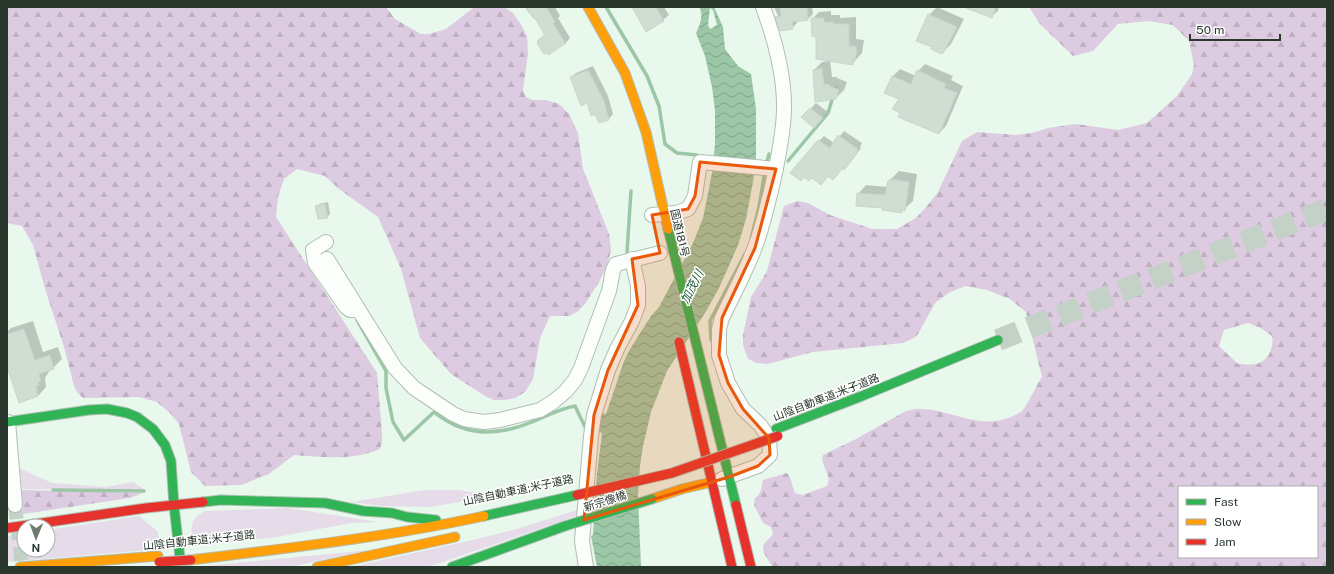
<svg xmlns="http://www.w3.org/2000/svg" width="1334" height="574" font-family="'Public Sans','Noto Sans JP',sans-serif">
	<style>
		.grass { fill: #e6dbe9 }
		.forest { fill: url(#forest-firs); fill-rule: evenodd }
		.water { fill: url(#water-waves); fill-rule: evenodd }
		.shadow { fill: #0003 }
		.lines { fill: none; stroke-linecap: round; stroke-linejoin: round }
		.stream { stroke: #9bc7a6; stroke-width: 3.5 }
		.building { fill: #d0ddd3; stroke: #c8d5cb }
		.street-tunnel { stroke: #c3d1c6; stroke-width: 14; stroke-dasharray: 14 7; stroke-linecap: butt }
		.highway-tunnel { stroke: #c3d1c6; stroke-width: 22; stroke-dasharray: 22 11; stroke-linecap: butt }
		.street-casing { stroke: #b1beb4; stroke-width: 16 }
		.fast-casing { stroke: #b1beb4; stroke-width: 11 }
		.slow-casing { stroke: #b1beb4; stroke-width: 11 }
		.jam-casing { stroke: #b1beb4; stroke-width: 11 }
		.street { stroke: #fcfefc; stroke-width: 14 }
		.fast { stroke: #30b455; stroke-width: 9 }
		.slow { stroke: #ff9f0a; stroke-width: 9 }
		.jam { stroke: #e5322d; stroke-width: 9 }
		.fast-bridge-casing { stroke: #b1beb4; stroke-width: 11; stroke-linecap: butt }
		.jam-bridge-casing { stroke: #b1beb4; stroke-width: 11; stroke-linecap: butt }
		.fast-bridge { stroke: #30b455; stroke-width: 9 }
		.jam-bridge { stroke: #e5322d; stroke-width: 9 }
		.marked { fill: #e8590c; fill-opacity: 0.2; stroke: #e8590c; stroke-width: 3; stroke-linejoin: round }
		.labels { text-anchor: middle; dominant-baseline: central; stroke-width: 3; stroke-linejoin: round; paint-order: stroke }
		.street-label { font-size: 11px; fill: #2a372d; stroke: #fff }
		.water-label { font-size: 12px; font-style: italic; fill: #1b5a32; stroke: #fff }
	</style>
	<defs>
		<pattern id="forest-firs" width="22" height="20" patternUnits="userSpaceOnUse"><rect width="22" height="20" fill="#ddcbe1"/><path d="M5 1l3.5 6h-7zM16 11l3.5 6h-7z" fill="#beafc1"/></pattern>
		<pattern id="water-waves" width="16" height="10" patternUnits="userSpaceOnUse"><rect width="16" height="10" fill="#9bc7a6"/><path d="M0 5q4-4 8 0t8 0" fill="none" stroke="#7fa288"/></pattern>
	</defs>
	<rect width="100%" height="100%" fill="#e9f8ec"/>
	<!-- grass -->
	<g class="grass">
		<polygon points="19,468 52,483 105,487 133,482 145,490 22,489"/>
		<polygon points="426,490 458,490 496,496 430,507 382,506 351,502"/>
		<path d="M288,508L378,522L351,523L277,537L193,546C191,530 188,520 205,511Z"/>
		<polygon points="583,508 582,514 428,567 350,567 468,541 517,529"/>
		<polygon points="139,516 158,532 160,549 7,562 7,536 24,533 24,550 48,550 48,530"/>
		<polygon points="369,550 290,567 194,567"/>
	</g>
	<!-- forest -->
	<g class="forest">
		<path d="M7,7H386L395,19L421,34H429L446,29L473,8L477,7H504L513,13L520,23L527,36L528,54L523,90L526,97L532,100H546L559,104L569,114L578,133L583,169L609,234L611,250L608,263L599,282L585,304L577,312L569,316H550L540,338L533,379L525,392L515,398L505,400H494L485,396L451,374L420,338L401,269L378,217L339,189L325,176L297,169L284,179L278,197L276,217L377,373L382,434V442L380,449C352,461 323,457 294,455L269,474L241,485L205,486L191,472L179,424L170,413L157,402L139,397L83,398L77,392L74,386L64,347L46,292L33,245L22,226L7,223Z"/>
		<path d="M1029,7H1327V567H773C769,561 759,549 765,543C767,539 771,539 773,533L771,527L763,523L754,505L755,498C762,494 761,487 763,480L787,473L790,478L795,493L803,495L827,486C833,475 819,465 823,455L856,439L906,411C941,401 974,433 1011,417C1014,415 1019,414 1022,411C1028,404 1036,386 1042,377L1026,312L1010,299L987,290L966,286L950,292L935,303L918,334L914,338L903,343L813,352L767,364L757,363L748,359L743,345V335L751,297L767,271L784,206L798,201L808,203L830,215L872,229H897L916,218L927,206L938,192L962,141L977,132L1016,135L1032,133L1048,128L1076,124L1118,130L1147,123L1177,96L1192,74L1194,65L1189,41L1173,25L1149,21L1118,24L1093,51L1073,56L1040,24ZM1248,323L1261,328L1272,336C1274,345 1270,358 1261,362C1255,366 1244,364 1238,364L1219,346L1224,330ZM1179,487H1317V557H1179Z"/>
		<polygon points="22,490 143,493 130,498 23,514"/>
	</g>
	<!-- water -->
	<path class="water" d="M699,7H714L723,27L725,49L738,66L751,74L756,109V157L753,182L746,219L738,245L719,288L705,313L667,371L651,412L643,446L640,466L638,496L641,567H597L591,536L593,535L597,474L602,433L593,429L597,412L606,414L624,361L630,349L651,316L659,307L693,243L703,218L712,173L715,144V110L712,87L705,56L696,33C700,25 704,15 699,7ZM710,8L713,10L717,25L710,29L708,25Z"/>
	<!-- shadow -->
	<g class="shadow">
		<polygon points="525,7 555,7 560,16 558,18 570,38 565,44 538,41 545,34 535,17 531,12 529,13"/>
		<polygon points="636,7 664,7 669,15 663,20"/>
		<polygon points="774,7 812,7 813,14 808,19 797,20 797,23 792,28 777,17 778,16"/>
		<polygon points="937,7 964,19 951,44 943,52 933,46 929,15"/>
		<polygon points="983,7 999,7 998,11 992,16"/>
		<polygon points="831,11 831,15 840,15 840,18 856,17 856,39 864,40 862,53 852,64 830,60 832,77 837,77 837,78 847,82 844,90 836,98 816,101 814,70 822,62 829,61 817,36 812,19 819,12"/>
		<polygon points="925,64 953,76 951,80 963,86 946,126 939,133 901,113 900,99 893,76 900,69 916,76 918,71"/>
		<polygon points="593,66 608,96 613,114 609,119 599,122 596,113 571,77 576,73"/>
		<polygon points="816,103 828,112 814,127 803,117"/>
		<polygon points="844,131 862,143 860,147 861,148 850,163 844,169 843,168 833,179 819,141 824,136 834,143"/>
		<polygon points="899,171 917,174 913,201 901,212 884,207 858,194 866,185 888,187 889,181"/>
		<polygon points="328,202 330,214 327,217 317,207 319,204"/>
		<polygon points="33,321 43,352 58,347 62,359 53,368 49,369 49,372 45,378 46,387 38,396 7,364 7,332 11,328"/>
	</g>
	<g class="lines">
		<!-- stream -->
		<g class="stream">
			<polyline points="606,7 647,76 659,106 665,144 677,153 697,155"/>
			<polyline points="788,161 828,113 836,87"/>
			<polyline points="766,165 769,154"/>
			<polyline points="751,239 759,207 765,171"/>
			<polyline points="627,252 631,191"/>
			<path d="M357,320L386,371V388L393,422L404,440L434,412C442,418 450,424 460,427C483,436 510,431 532,422C546,416 559,409 575,406L586,429H588"/>
			<polyline points="711,340 710,321 745,254"/>
			<polyline points="53,490 144,491"/>
		</g>
	</g>
	<!-- building -->
	<g class="building">
		<polygon points="526,7 546,7 555,22 553,23 564,41 565,44 548,55 547,53 544,54 537,43 538,42 537,41 545,35 535,18 534,19"/>
		<polygon points="632,7 656,7 664,21 646,32"/>
		<polygon points="780,7 807,7 808,20 792,22 793,29 780,31 775,17 781,16"/>
		<polygon points="966,7 996,7 992,18 966,8"/>
		<polygon points="928,14 957,27 943,53 941,54 931,49 932,47 916,41"/>
		<polygon points="811,18 824,18 824,22 833,22 833,24 849,24 849,46 857,47 855,61 853,60 853,65 816,59 816,37 812,36"/>
		<polygon points="822,68 824,85 829,84 830,86 839,90 836,99 815,102 813,70"/>
		<polygon points="588,70 604,101 609,120 599,123 595,114 591,116 587,103 581,106 570,77"/>
		<polygon points="917,70 946,84 944,88 957,93 939,134 898,117 900,113 892,109 899,99 884,93 892,76 911,84"/>
		<polygon points="810,108 823,118 814,128 801,117"/>
		<polygon points="838,135 858,149 856,153 857,153 845,169 844,170 842,169 833,180 828,176 821,185 812,178 809,181 804,177 801,181 790,173 818,140 830,148"/>
		<polygon points="890,179 909,182 905,211 902,210 902,213 882,210 883,208 856,206 857,193 885,195 888,181 890,181"/>
		<polygon points="325,204 328,218 318,219 315,206"/>
		<polygon points="24,329 35,360 50,355 54,369 39,374 41,381 38,382 39,385 36,386 38,396 19,403 7,367 7,334"/>
	</g>
	<g class="lines">
		<!-- street-tunnel -->
		<polyline class="street-tunnel" points="15,505 22,567"/>
		<!-- highway-tunnel -->
		<polyline class="highway-tunnel" points="998,340 1327,209"/>
		<defs>
			<g id="street">
				<polyline points="652,215 676,213 688,209 695,196 700,162 776,169"/>
				<polyline points="326,242 313,250 315,263 346,307 350,310 354,310"/>
				<polyline points="327,259 395,368 414,388 453,414 464,419 484,422 500,420 540,410 553,402 566,391 575,380 581,368 609,291 613,270 616,264 660,253"/>
				<polyline points="8,422 15,505"/>
				<path d="M722,479L758,466L770,455L769,438L760,425L743,409L728,383L719,355V329L722,318C733,295 746,271 755,247C762,229 766,210 771,191C777,165 783,138 784,111C785,76 775,40 763,7"/>
				<polyline points="586,567 582,541 591,436 594,415 608,370 617,349 632,321 638,305 638,286 632,259"/>
			</g>
			<g id="fast">
				<polyline points="668,229 736,505"/>
				<polyline points="7,422 89,410 107,409 127,413 137,417 153,429 165,445 171,461 174,506 181,567"/>
				<polyline points="776,429 862,396 998,340"/>
				<polyline points="203,502 221,500 325,503 363,511 392,513 407,517 436,520"/>
				<polyline points="484,516 577,495"/>
				<polyline points="452,567 565,526"/>
			</g>
			<g id="slow">
				<polyline points="588,7 625,73 646,132 668,229"/>
				<polyline points="652,499 682,489 712,482"/>
				<path d="M191,560C289,548 388,537 484,516"/>
				<polyline points="20,567 158,556"/>
				<polyline points="317,567 455,537"/>
			</g>
			<g id="jam">
				<polyline points="679,342 732,567"/>
				<polyline points="736,505 751,567"/>
				<polyline points="7,528 146,508 203,502"/>
			</g>
		</defs>
		<!-- street casing -->
		<use href="#street" class="street-casing"/>
		<!-- fast casing -->
		<use href="#fast" class="fast-casing"/>
		<!-- slow casing -->
		<use href="#slow" class="slow-casing"/>
		<!-- jam casing -->
		<use href="#jam" class="jam-casing"/>
		<!-- street -->
		<use href="#street" class="street"/>
		<!-- fast -->
		<use href="#fast" class="fast"/>
		<!-- slow -->
		<use href="#slow" class="slow"/>
		<!-- jam -->
		<use href="#jam" class="jam"/>
		<defs>
			<polyline id="fast-bridge" points="565,526 652,499"/>
			<g id="jam-bridge">
				<polyline points="577,495 672,473 778,436"/>
				<polyline points="159,562 191,560"/>
			</g>
		</defs>
		<!-- fast-bridge casing -->
		<use href="#fast-bridge" class="fast-bridge-casing"/>
		<!-- jam-bridge casing -->
		<use href="#jam-bridge" class="jam-bridge-casing"/>
		<!-- fast-bridge -->
		<use href="#fast-bridge" class="fast-bridge"/>
		<!-- jam-bridge -->
		<use href="#jam-bridge" class="jam-bridge"/>
	</g>
	<!-- marked area -->
	<path class="marked" d="M700,162L776,169L755,248L722,318L719,355L728,383L743,409L769,438L770,455L758,466L729,477L584,520L594,415L608,370L638,305L632,259L660,253L652,215L688,209L695,196Z"/>
	<g class="labels">
		<!-- street labels -->
		<g class="street-label">
			<text transform="translate(680 233) rotate(77)">国道181号</text>
			<text transform="translate(826 397) rotate(-21)">山陰自動車道;米子道路</text>
			<text transform="translate(518 490) rotate(-12)">山陰自動車道;米子道路</text>
			<text transform="translate(605 501) rotate(-18)">新宗像橋</text>
			<text transform="translate(199 540) rotate(-6)">山陰自動車道;米子道路</text>
		</g>
		<!-- water labels -->
		<g class="water-label">
			<text transform="translate(692 287) rotate(-63)">加茂川</text>
		</g>
	</g>
	<!-- border -->
	<rect width="1334" height="574" fill="none" stroke="#2a372d" stroke-width="16"/>
	<!-- legend -->
	<rect x="1178" y="486" width="140" height="72" fill="#ffffff" stroke="#aaafab"/>
	<rect x="1186" y="499" width="20" height="6" fill="#30b455" stroke="#aaafab"/>
	<text x="1214" y="506" font-size="12" fill="#2a372d">Fast</text>
	<rect x="1186" y="519" width="20" height="6" fill="#ff9f0a" stroke="#aaafab"/>
	<text x="1214" y="526" font-size="12" fill="#2a372d">Slow</text>
	<rect x="1186" y="539" width="20" height="6" fill="#e5322d" stroke="#aaafab"/>
	<text x="1214" y="546" font-size="12" fill="#2a372d">Jam</text>
	<!-- north arrow -->
	<g transform="translate(36 538) rotate(181)"><circle r="19" fill="#ffffff" stroke="#aaafab"/>
	<path d="M0-3L7 15L0 10L-7 15Z" fill="#6d7b70"/>
	<text y="-6" font-size="11" font-weight="bold" text-anchor="middle" fill="#2a372d">N</text>
	</g>
	<!-- scale -->
	<path d="M1190 34v6h90v-6" fill="none" stroke="#2a372d" stroke-width="2"/>
	<text x="1196" y="34" font-size="12" fill="#2a372d" stroke="#ffffff" stroke-width="3" paint-order="stroke">50 m</text>
</svg>
